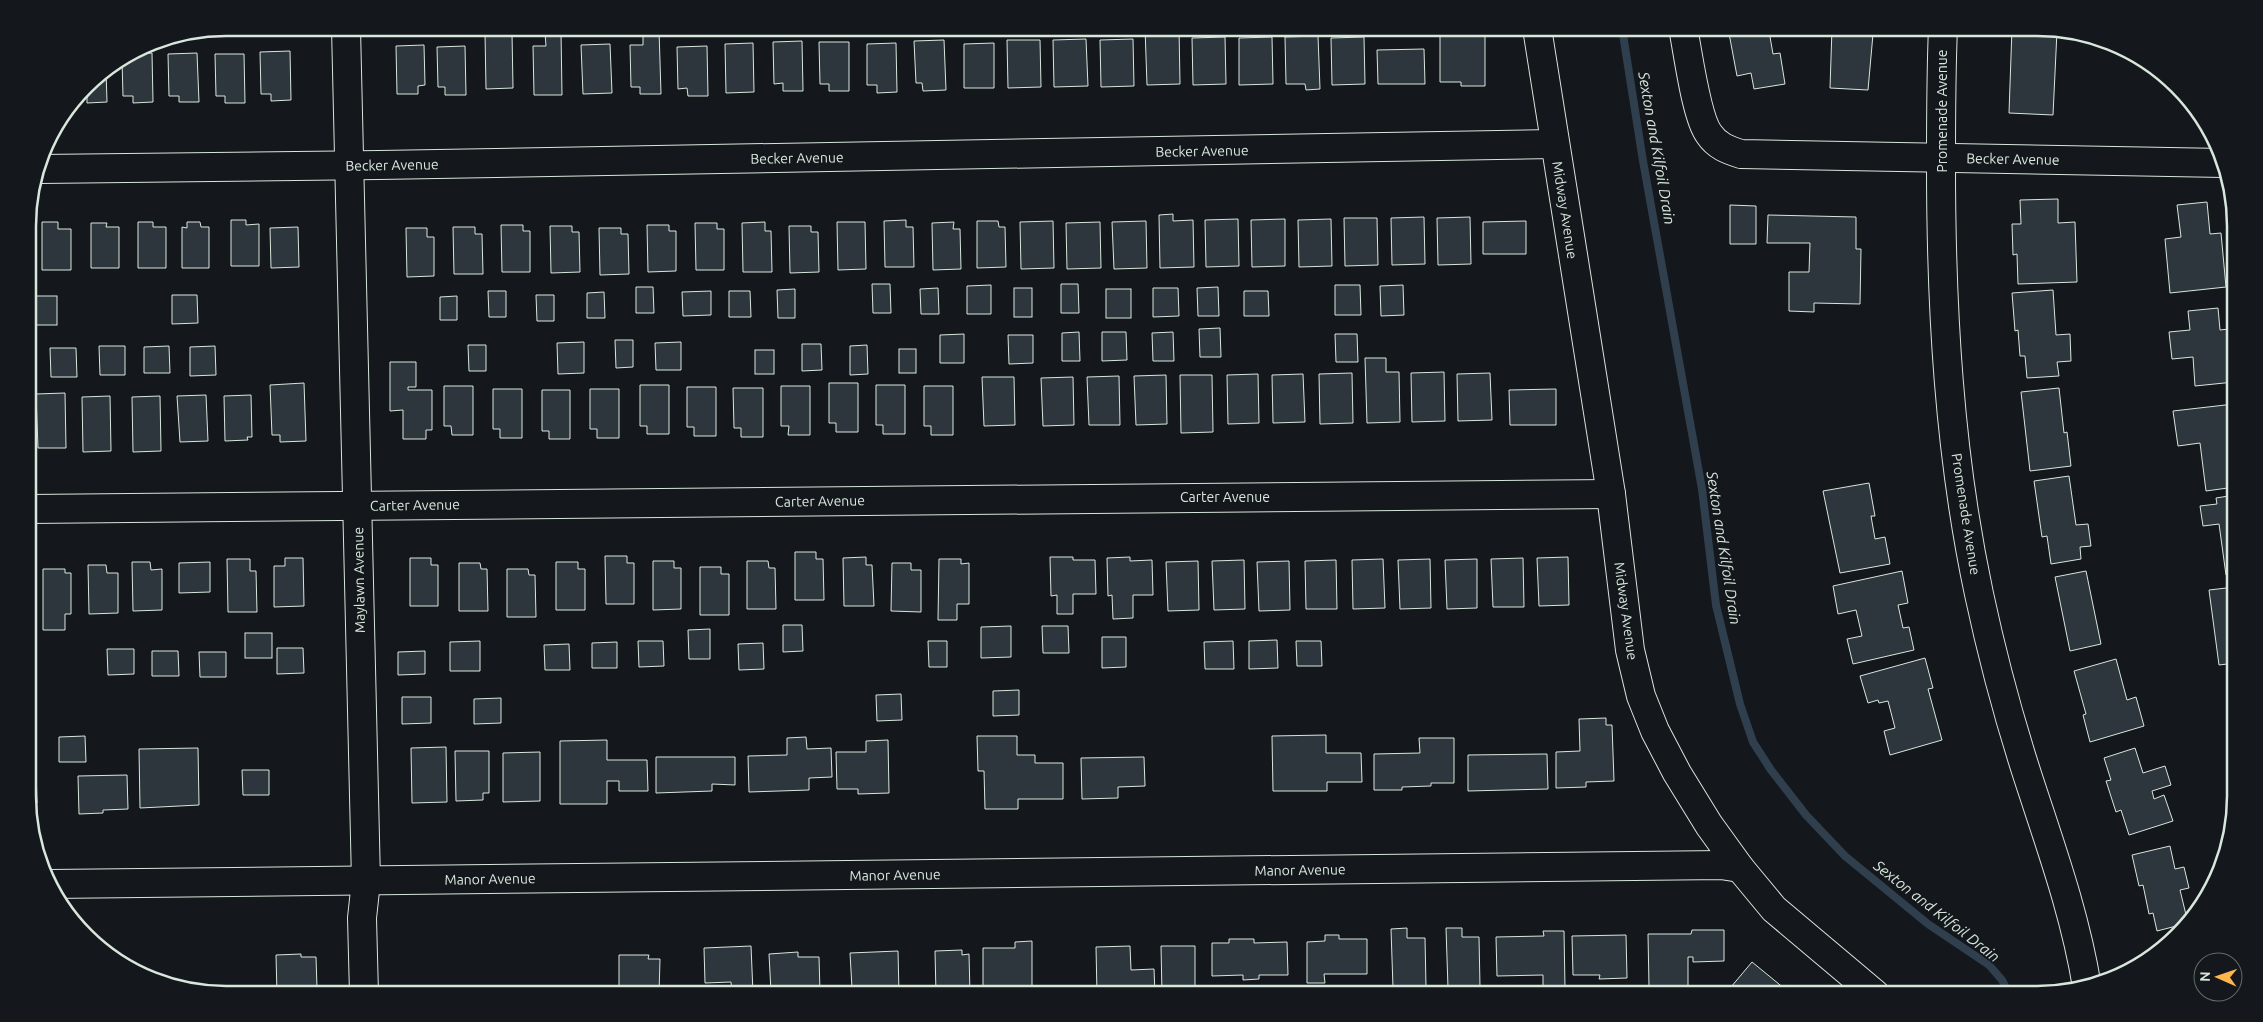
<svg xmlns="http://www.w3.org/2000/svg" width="2263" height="1022" font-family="Ubuntu,sans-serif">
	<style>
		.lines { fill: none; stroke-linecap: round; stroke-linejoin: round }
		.stream { stroke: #2f3f4d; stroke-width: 8 }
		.building { fill: #2c363c; stroke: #d8e6dc }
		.minor-casing { stroke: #d8e6dc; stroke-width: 30 }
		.minor { stroke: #14181c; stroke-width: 28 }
		.labels { text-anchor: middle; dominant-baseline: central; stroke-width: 4; stroke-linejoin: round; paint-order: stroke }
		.street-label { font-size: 14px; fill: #d8e6dc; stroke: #14181c }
		.water-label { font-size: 15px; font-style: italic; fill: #d8e6dc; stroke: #14181c }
		.rim { fill: none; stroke: #d8e6dc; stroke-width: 2.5 }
	</style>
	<rect width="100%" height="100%" fill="#14181c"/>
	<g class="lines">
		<!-- stream -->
		<polyline class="stream" points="1622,28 1643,161 1702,489 1716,605 1740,704 1753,742 1771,770 1806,815 1845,856 1928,924 1989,965 2002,980 2009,994"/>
	</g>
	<!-- building -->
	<g class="building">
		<polygon points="1145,28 1179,28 1180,84 1147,85"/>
		<polygon points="1461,28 1482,28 1482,35 1485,35 1485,86 1461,86 1461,82 1440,82 1440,36 1461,36"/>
		<polygon points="1728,28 1779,28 1780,29 1769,31 1773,54 1780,53 1785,84 1754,89 1751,73 1737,76"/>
		<polygon points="1832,28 1876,28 1876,34 1873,34 1868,90 1830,88"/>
		<polygon points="2012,28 2037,28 2057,31 2053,115 2009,113"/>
		<polygon points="659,30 661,94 640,94 640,87 631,87 630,45 643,45 643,31"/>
		<polygon points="561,32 562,95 534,95 533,46 546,46 545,33"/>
		<polygon points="485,33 512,33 513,88 486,89"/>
		<polygon points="1318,36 1320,89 1306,90 1305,84 1286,84 1285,37"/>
		<polygon points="1225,37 1226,84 1193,85 1192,38"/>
		<polygon points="1272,37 1273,84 1239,85 1239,38"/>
		<polygon points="1364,37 1365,84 1332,85 1331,38"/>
		<polygon points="1086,39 1088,86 1054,87 1053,40"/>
		<polygon points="1133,39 1134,86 1101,87 1100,40"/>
		<polygon points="944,40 946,90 923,91 922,83 916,83 914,41"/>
		<polygon points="1007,40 1040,40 1041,87 1008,88"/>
		<polygon points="802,41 803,91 783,91 783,83 774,84 773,42"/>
		<polygon points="819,42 849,42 849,91 829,91 829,84 820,84"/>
		<polygon points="753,43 754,92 726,93 725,44"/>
		<polygon points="896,43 897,92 877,93 877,85 867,85 867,44"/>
		<polygon points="994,43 994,88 964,88 964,44"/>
		<polygon points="610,44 612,93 583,94 581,45"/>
		<polygon points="424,45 425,85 418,86 418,94 397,94 396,46"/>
		<polygon points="465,46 466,95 445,95 445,87 438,87 437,47"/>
		<polygon points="707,46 708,96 688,96 687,88 678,89 677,47"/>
		<polygon points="1424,49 1425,84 1378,84 1377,50"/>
		<polygon points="290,51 291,100 271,101 271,94 261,94 260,52"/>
		<polygon points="152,53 153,102 133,103 133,96 123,96 122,60 132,54"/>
		<polygon points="197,53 199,102 179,102 179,96 169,96 168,54"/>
		<polygon points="215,54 244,54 245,103 225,103 225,96 216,96"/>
		<polygon points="106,70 107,102 87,103 87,96 80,96 95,77"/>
		<polygon points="2058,199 2058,223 2075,222 2077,282 2018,284 2017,254 2013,255 2012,224 2021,224 2020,200"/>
		<polygon points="2207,202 2210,234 2221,233 2226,287 2170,293 2165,239 2181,237 2177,205"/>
		<polygon points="1730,205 1756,206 1756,244 1730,244"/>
		<polygon points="1173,214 1173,221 1193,220 1194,267 1160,268 1159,215"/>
		<polygon points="1768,215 1856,217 1856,249 1861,249 1860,304 1814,303 1814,312 1789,311 1789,272 1809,272 1810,243 1767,243"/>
		<polygon points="1424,217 1425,264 1392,265 1391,218"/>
		<polygon points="1470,217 1471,264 1438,265 1437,218"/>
		<polygon points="1344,218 1377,218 1378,265 1345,266"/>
		<polygon points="1238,219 1239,266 1206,267 1205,220"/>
		<polygon points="1285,219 1285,266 1252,267 1251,220"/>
		<polygon points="1331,219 1332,266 1299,267 1298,220"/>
		<polygon points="231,220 246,220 246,225 259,224 259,266 231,266"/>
		<polygon points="906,220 906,227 913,227 914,267 885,267 884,221"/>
		<polygon points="977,221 998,221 999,227 1005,227 1006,267 977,268"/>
		<polygon points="1053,221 1054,268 1021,269 1020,222"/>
		<polygon points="1146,221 1147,268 1114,269 1112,222"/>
		<polygon points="1526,221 1526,254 1483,254 1483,222"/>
		<polygon points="42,222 58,222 58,229 71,229 71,270 42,270"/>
		<polygon points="138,222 153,222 153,227 166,227 166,268 138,268"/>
		<polygon points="187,222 200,222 201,227 209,227 209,268 182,268 182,227 187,228"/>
		<polygon points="765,222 765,231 771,231 772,272 743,272 742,223"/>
		<polygon points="837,222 865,222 866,269 838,270"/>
		<polygon points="954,222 953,229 960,229 961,269 933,270 932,223"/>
		<polygon points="1100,222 1101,268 1067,269 1066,223"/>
		<polygon points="91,223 107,223 106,227 119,227 119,268 91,268"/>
		<polygon points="695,223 717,223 717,229 724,229 724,270 696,270"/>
		<polygon points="501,225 523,225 523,231 530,231 530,272 502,272"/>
		<polygon points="647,225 669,225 669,231 676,231 676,271 648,272"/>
		<polygon points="550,226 572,226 572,232 579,232 580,272 551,273"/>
		<polygon points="789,226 811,226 811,232 818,232 819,272 790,273"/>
		<polygon points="298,227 299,267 271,268 270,228"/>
		<polygon points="453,227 475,227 475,234 482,234 483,274 454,274"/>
		<polygon points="406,228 427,228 427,237 434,237 434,276 407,277"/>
		<polygon points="599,228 621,228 621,234 628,234 629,274 600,275"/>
		<polygon points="872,284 890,284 891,313 873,313"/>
		<polygon points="1061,284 1078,284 1079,313 1061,313"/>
		<polygon points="991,285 991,314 967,314 967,286"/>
		<polygon points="1335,285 1360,285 1361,315 1335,315"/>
		<polygon points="1403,285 1404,315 1381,316 1380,286"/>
		<polygon points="636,287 653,287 654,313 636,313"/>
		<polygon points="1218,287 1219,316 1198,316 1197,288"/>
		<polygon points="938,288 939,314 921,314 920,289"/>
		<rect x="1014" y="288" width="18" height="29"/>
		<polygon points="1153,288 1178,288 1179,316 1153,317"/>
		<polygon points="795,289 795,318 778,318 777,290"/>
		<rect x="1106" y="289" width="25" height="29"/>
		<polygon points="2053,290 2056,335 2070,334 2071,361 2057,362 2059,376 2027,378 2025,356 2020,356 2018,330 2015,331 2012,293"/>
		<polygon points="488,291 506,291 506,317 489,317"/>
		<polygon points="711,291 711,315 683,316 682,292"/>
		<polygon points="729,291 750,291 751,317 729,317"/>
		<polygon points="1244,291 1268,291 1269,316 1244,316"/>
		<polygon points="604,292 605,318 587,318 587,293"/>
		<polygon points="172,295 197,295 198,323 172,324"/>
		<polygon points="536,295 554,295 554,321 537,321"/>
		<rect x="31" y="296" width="26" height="29"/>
		<polygon points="457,296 457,320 440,320 440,297"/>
		<polygon points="2218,308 2220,330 2229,329 2234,382 2195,386 2193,357 2172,359 2169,332 2190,330 2188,311"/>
		<polygon points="1220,328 1221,357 1200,357 1199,329"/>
		<polygon points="1079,332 1080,361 1062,361 1062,333"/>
		<polygon points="1102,332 1126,332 1127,360 1102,361"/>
		<polygon points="1173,332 1174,361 1153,361 1152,333"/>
		<polygon points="964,334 964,363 940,363 940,335"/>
		<polygon points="1335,334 1357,334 1358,362 1336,362"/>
		<polygon points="1008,335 1033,335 1033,363 1009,364"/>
		<polygon points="615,340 633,340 633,367 616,368"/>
		<polygon points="584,342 584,373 558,374 557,343"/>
		<polygon points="681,342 681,370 656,370 655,343"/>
		<polygon points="802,344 821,344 822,370 802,371"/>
		<polygon points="468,345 486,345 486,371 469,371"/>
		<polygon points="867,345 868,374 850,375 850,346"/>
		<polygon points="99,346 125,346 125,375 100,375"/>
		<polygon points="169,346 170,373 144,373 144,347"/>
		<polygon points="215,346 216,375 190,376 190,347"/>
		<polygon points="50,348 76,348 77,377 51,377"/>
		<rect x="899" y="349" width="17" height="24"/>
		<rect x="755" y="350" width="19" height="24"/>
		<polygon points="1365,358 1386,358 1386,372 1399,372 1400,422 1367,423"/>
		<polygon points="390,362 416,362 416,387 408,387 408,390 432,390 432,430 426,430 426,439 403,439 403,410 390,411"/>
		<polygon points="1444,372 1445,421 1412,422 1411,373"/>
		<polygon points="1352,373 1353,423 1320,424 1319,374"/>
		<polygon points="1490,373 1492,420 1458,421 1457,374"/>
		<polygon points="1258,374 1259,423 1228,424 1227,375"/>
		<polygon points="1303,374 1305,422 1273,423 1272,375"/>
		<polygon points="1166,375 1167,424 1136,425 1134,376"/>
		<polygon points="1180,375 1212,375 1213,432 1181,433"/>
		<polygon points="1119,376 1120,425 1089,425 1087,377"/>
		<polygon points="982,377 1014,377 1015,425 984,426"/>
		<polygon points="1073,377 1074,425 1043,426 1041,378"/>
		<polygon points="304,383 306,441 280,442 280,435 272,435 270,385"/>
		<polygon points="829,383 858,383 858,432 836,432 836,423 829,423"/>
		<polygon points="640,385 669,385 669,434 647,434 647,426 640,426"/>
		<polygon points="876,385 905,385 905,434 883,434 883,425 876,425"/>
		<polygon points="444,386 473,386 473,435 452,435 451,426 444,426"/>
		<polygon points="781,386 810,386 810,435 788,435 789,426 781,426"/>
		<polygon points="924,386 953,386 953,435 931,435 931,426 924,426"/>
		<polygon points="687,387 716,387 716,436 694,436 694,427 687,427"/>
		<polygon points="733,388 763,388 763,437 741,437 741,428 734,428"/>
		<polygon points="2059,388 2064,433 2067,432 2071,466 2030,471 2021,392"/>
		<polygon points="493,389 522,389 522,438 500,438 500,429 493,429"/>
		<polygon points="590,389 619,389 619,438 597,438 597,429 590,429"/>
		<polygon points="1556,389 1556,425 1510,425 1509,390"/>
		<polygon points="542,390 570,390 570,439 549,439 549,431 542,431"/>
		<polygon points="65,393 66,448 38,448 36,394"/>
		<polygon points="206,395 208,441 180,442 177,396"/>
		<polygon points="251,395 252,437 247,437 248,440 225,441 224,396"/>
		<polygon points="110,396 111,451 83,452 82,397"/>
		<polygon points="160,396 161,451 133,452 132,397"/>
		<polygon points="2234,404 2235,487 2206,491 2200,443 2178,446 2173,411"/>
		<polygon points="2069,476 2076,525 2088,524 2091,546 2080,547 2081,559 2051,564 2047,536 2042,537 2034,481"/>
		<polygon points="1869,483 1875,516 1871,516 1875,539 1885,537 1890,564 1840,573 1823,491"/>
		<polygon points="2235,495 2235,574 2226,575 2219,524 2203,526 2200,506 2217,504 2216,498"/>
		<polygon points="795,552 816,552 816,559 823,559 824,600 795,600"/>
		<polygon points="605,556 627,556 627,563 634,563 634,604 606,604"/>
		<polygon points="866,557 866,565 872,565 874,606 844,606 843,558"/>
		<polygon points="1050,557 1073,557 1073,560 1095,560 1096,594 1073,594 1073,614 1057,614 1057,595 1051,596"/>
		<polygon points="1130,557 1130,561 1152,560 1153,595 1133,595 1133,618 1113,619 1112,595 1108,596 1107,558"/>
		<polygon points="1568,557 1569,605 1539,606 1537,558"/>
		<polygon points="285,558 303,558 304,606 274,607 274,566 285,566"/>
		<polygon points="410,558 431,558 431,565 438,565 438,606 410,606"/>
		<polygon points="1523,558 1524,607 1493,607 1491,559"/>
		<polygon points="227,559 250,559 250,571 256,571 257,612 228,612"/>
		<polygon points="939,559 961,559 961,564 969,563 969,604 957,604 957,620 938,620"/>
		<polygon points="1383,559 1385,608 1353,609 1352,560"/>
		<polygon points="1430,559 1431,608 1400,609 1398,560"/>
		<polygon points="1477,559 1477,608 1447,609 1445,560"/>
		<polygon points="1244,560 1245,609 1214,610 1212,561"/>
		<polygon points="1336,560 1337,609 1306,609 1305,561"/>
		<polygon points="653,561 674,561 674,568 681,568 681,609 653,610"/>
		<polygon points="747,561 768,561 769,568 775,568 776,609 747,609"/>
		<polygon points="1198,561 1199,610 1168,611 1166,562"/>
		<polygon points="1289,561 1290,610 1259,611 1257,562"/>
		<polygon points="132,562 150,562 151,570 162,569 162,610 133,611"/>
		<polygon points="210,562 210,592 179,593 179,563"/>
		<polygon points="556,562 578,562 578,569 585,569 585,610 556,610"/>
		<polygon points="459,563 480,563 481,569 487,569 488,611 459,611"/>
		<polygon points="892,563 911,563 911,570 921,570 921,612 891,611"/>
		<polygon points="88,565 106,565 107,573 118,573 118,613 89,614"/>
		<polygon points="700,567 721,567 721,574 729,574 729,615 700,615"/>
		<polygon points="43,569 65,569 65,573 71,573 71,614 65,614 65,630 43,630"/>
		<polygon points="507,569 528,569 529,575 535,575 536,617 507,617"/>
		<polygon points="1902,571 1908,603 1898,605 1903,628 1909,627 1914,650 1853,664 1847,639 1862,636 1856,610 1838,614 1833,586"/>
		<polygon points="2086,571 2101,644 2070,651 2055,577"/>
		<polygon points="2235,587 2235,663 2219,665 2209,590"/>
		<polygon points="783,625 802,625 803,651 783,652"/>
		<polygon points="1011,626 1011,657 981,658 981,627"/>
		<polygon points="1042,626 1068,626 1069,653 1043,653"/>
		<polygon points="710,629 710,659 689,659 688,630"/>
		<rect x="245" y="633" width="27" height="25"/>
		<polygon points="1102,637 1126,637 1126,667 1102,668"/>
		<polygon points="1277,640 1278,668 1249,669 1249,641"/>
		<polygon points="480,641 480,671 450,671 450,642"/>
		<polygon points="638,641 663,641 664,666 639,667"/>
		<polygon points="928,641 947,641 947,667 929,667"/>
		<polygon points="1233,641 1234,669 1205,669 1204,642"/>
		<polygon points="1296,641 1321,641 1322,666 1297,666"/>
		<polygon points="617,642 617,668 592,668 592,643"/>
		<polygon points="763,643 764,669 739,670 738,644"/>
		<polygon points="569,644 570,670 545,670 544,645"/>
		<polygon points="277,648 303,648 304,673 277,674"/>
		<polygon points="107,649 134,649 134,674 108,675"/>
		<polygon points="152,651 178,651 179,676 152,676"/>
		<polygon points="425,651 425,674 398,675 398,652"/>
		<polygon points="199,652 226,652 226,677 200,677"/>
		<polygon points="1925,658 1933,688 1928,689 1942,740 1890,755 1884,731 1895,728 1888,701 1879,703 1878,700 1868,703 1860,676"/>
		<polygon points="2116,659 2127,700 2136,697 2144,726 2090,742 2083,715 2086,714 2074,671"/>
		<polygon points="2235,676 2235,701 2231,701 2227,677"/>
		<polygon points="1019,690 1019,715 993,716 993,691"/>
		<polygon points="901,694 902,720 877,721 876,695"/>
		<polygon points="402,697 431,697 431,723 402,724"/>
		<polygon points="501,698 501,723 474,724 474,699"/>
		<polygon points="1606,718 1606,725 1612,725 1614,781 1586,782 1586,787 1556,788 1556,752 1580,751 1579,719"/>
		<polygon points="1326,735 1326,753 1361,753 1362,782 1327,782 1327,791 1273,791 1272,736"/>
		<polygon points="85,736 86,762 59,762 59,737"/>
		<polygon points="977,736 1017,736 1017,755 1035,755 1035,763 1063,763 1063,799 1018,799 1018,809 985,809 984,771 978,771"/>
		<polygon points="806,737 807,749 831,748 832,777 809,778 809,790 749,792 748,756 787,755 787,738"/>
		<polygon points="1419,738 1454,738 1454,783 1431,783 1431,786 1402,787 1402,790 1374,790 1374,754 1420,753"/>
		<polygon points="607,740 607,760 647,760 648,791 619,791 619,781 607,781 607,804 560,804 560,741"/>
		<polygon points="888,740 889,793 858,794 858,789 837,789 836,752 866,752 866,741"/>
		<polygon points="446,747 447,802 412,803 411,748"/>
		<polygon points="198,748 199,805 140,808 139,749"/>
		<polygon points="2135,748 2143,773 2165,766 2171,785 2152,791 2154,799 2164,795 2173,821 2129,835 2121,810 2116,812 2106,781 2111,780 2104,758"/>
		<polygon points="455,751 489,751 489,793 483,793 483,800 456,801"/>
		<polygon points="540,752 540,801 503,802 503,753"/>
		<polygon points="1547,754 1548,789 1468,791 1468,755"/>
		<polygon points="656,757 735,757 735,785 712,784 712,791 656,793"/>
		<polygon points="1144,757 1145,786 1118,787 1118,798 1082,799 1081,758"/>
		<polygon points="29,768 36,768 37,803 29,803"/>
		<polygon points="242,770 269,770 269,795 243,795"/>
		<polygon points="127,775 128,809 103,810 103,813 79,814 78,776"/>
		<polygon points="2170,846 2175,869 2184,867 2189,888 2180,890 2188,923 2157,931 2153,913 2149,914 2143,885 2139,886 2132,855"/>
		<polygon points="1407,928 1407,938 1425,938 1426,987 1393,988 1391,929"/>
		<polygon points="1446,928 1462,928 1462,937 1479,937 1480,987 1448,988"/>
		<polygon points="1692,930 1724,930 1724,961 1693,962 1693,957 1688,957 1688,987 1649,987 1648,934 1691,934"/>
		<polygon points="1543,931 1564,931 1565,988 1543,988 1543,975 1497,976 1496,937 1544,936"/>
		<polygon points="1325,935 1339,935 1339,939 1367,939 1367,974 1324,974 1325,983 1307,983 1307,942 1325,941"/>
		<polygon points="1626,935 1627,978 1599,979 1600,975 1573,975 1572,936"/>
		<polygon points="1229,939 1254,939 1254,943 1287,942 1288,975 1259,975 1259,979 1243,980 1243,975 1212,976 1212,943 1229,943"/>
		<polygon points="1032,941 1032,994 997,994 997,987 983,987 983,948 1015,948 1015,942"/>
		<polygon points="751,946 753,993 732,994 731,982 705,983 704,948"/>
		<polygon points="1130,946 1131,970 1154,969 1155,994 1097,994 1096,947"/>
		<polygon points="1161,946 1195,946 1195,994 1162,994"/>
		<polygon points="962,950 962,955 969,954 970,994 936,994 935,951"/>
		<polygon points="898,951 899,994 878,994 878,987 852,988 850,953"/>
		<polygon points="798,952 798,957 819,957 820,992 788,994 788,991 771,992 769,954"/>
		<polygon points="301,954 301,957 316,957 317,988 312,988 313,994 277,994 276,955"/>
		<polygon points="619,955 649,955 648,959 660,959 659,994 619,994"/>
		<polygon points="1752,962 1785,989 1788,985 1796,992 1794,994 1739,994 1731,987"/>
	</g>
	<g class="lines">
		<defs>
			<g id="minor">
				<polyline points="346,28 366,881 362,918 364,994"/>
				<polyline points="1537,28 1611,494 1630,650 1641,696 1655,731 1677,773 1709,825 1740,868 1774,909 1875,994"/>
				<path d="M1683,28C1688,52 1696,117 1709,134C1717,146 1728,150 1741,154L2224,163"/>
				<path d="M1943,28C1941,73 1941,119 1941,165C1941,309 1949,453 1979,594C1992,655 2008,715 2027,774C2050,845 2075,913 2087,987"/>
				<polyline points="40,169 379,165 1555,144"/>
				<polyline points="29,509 1611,494"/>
				<polyline points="50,884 1721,865 1740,868"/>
			</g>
		</defs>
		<!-- minor casing -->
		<use href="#minor" class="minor-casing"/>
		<!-- minor -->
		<use href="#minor" class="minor"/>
	</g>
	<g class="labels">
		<!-- street labels -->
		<g class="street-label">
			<text transform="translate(1942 111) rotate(-90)">Promenade Avenue</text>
			<text transform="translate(1202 151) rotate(-1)">Becker Avenue</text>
			<text transform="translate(797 158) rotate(-1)">Becker Avenue</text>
			<text transform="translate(2013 159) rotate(1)">Becker Avenue</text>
			<text transform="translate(392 165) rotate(-1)">Becker Avenue</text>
			<text transform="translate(1565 210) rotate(81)">Midway Avenue</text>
			<text x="1225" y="497">Carter Avenue</text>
			<text transform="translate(820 501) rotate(-1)">Carter Avenue</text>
			<text transform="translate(415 505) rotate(-1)">Carter Avenue</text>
			<text transform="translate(1966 514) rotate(81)">Promenade Avenue</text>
			<text transform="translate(359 580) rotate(-91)">Maylawn Avenue</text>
			<text transform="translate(1626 611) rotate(82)">Midway Avenue</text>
			<text transform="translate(1300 870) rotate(-1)">Manor Avenue</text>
			<text transform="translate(895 875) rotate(-1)">Manor Avenue</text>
			<text transform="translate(490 879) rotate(-1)">Manor Avenue</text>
		</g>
		<!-- water labels -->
		<g class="water-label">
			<text transform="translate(1657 148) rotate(80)">Sexton and Kilfoil Drain</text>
			<text transform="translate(1724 548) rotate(81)">Sexton and Kilfoil Drain</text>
			<text transform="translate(1937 911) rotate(38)">Sexton and Kilfoil Drain</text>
		</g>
	</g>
	<!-- crop -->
	<path d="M0 0H2263V1022H0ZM226 36H2037A190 190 0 0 1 2227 226V796A190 190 0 0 1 2037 986H226A190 190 0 0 1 36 796V226A190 190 0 0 1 226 36Z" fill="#14181c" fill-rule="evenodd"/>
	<path class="rim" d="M226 36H2037A190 190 0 0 1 2227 226V796A190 190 0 0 1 2037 986H226A190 190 0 0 1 36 796V226A190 190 0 0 1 226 36Z"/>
	<!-- north arrow -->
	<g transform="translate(2218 977) rotate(272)"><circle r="24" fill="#14181c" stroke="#626a69"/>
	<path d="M0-4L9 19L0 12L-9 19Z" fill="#ffb74d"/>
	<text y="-8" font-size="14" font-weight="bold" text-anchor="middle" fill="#d8e6dc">N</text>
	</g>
</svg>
